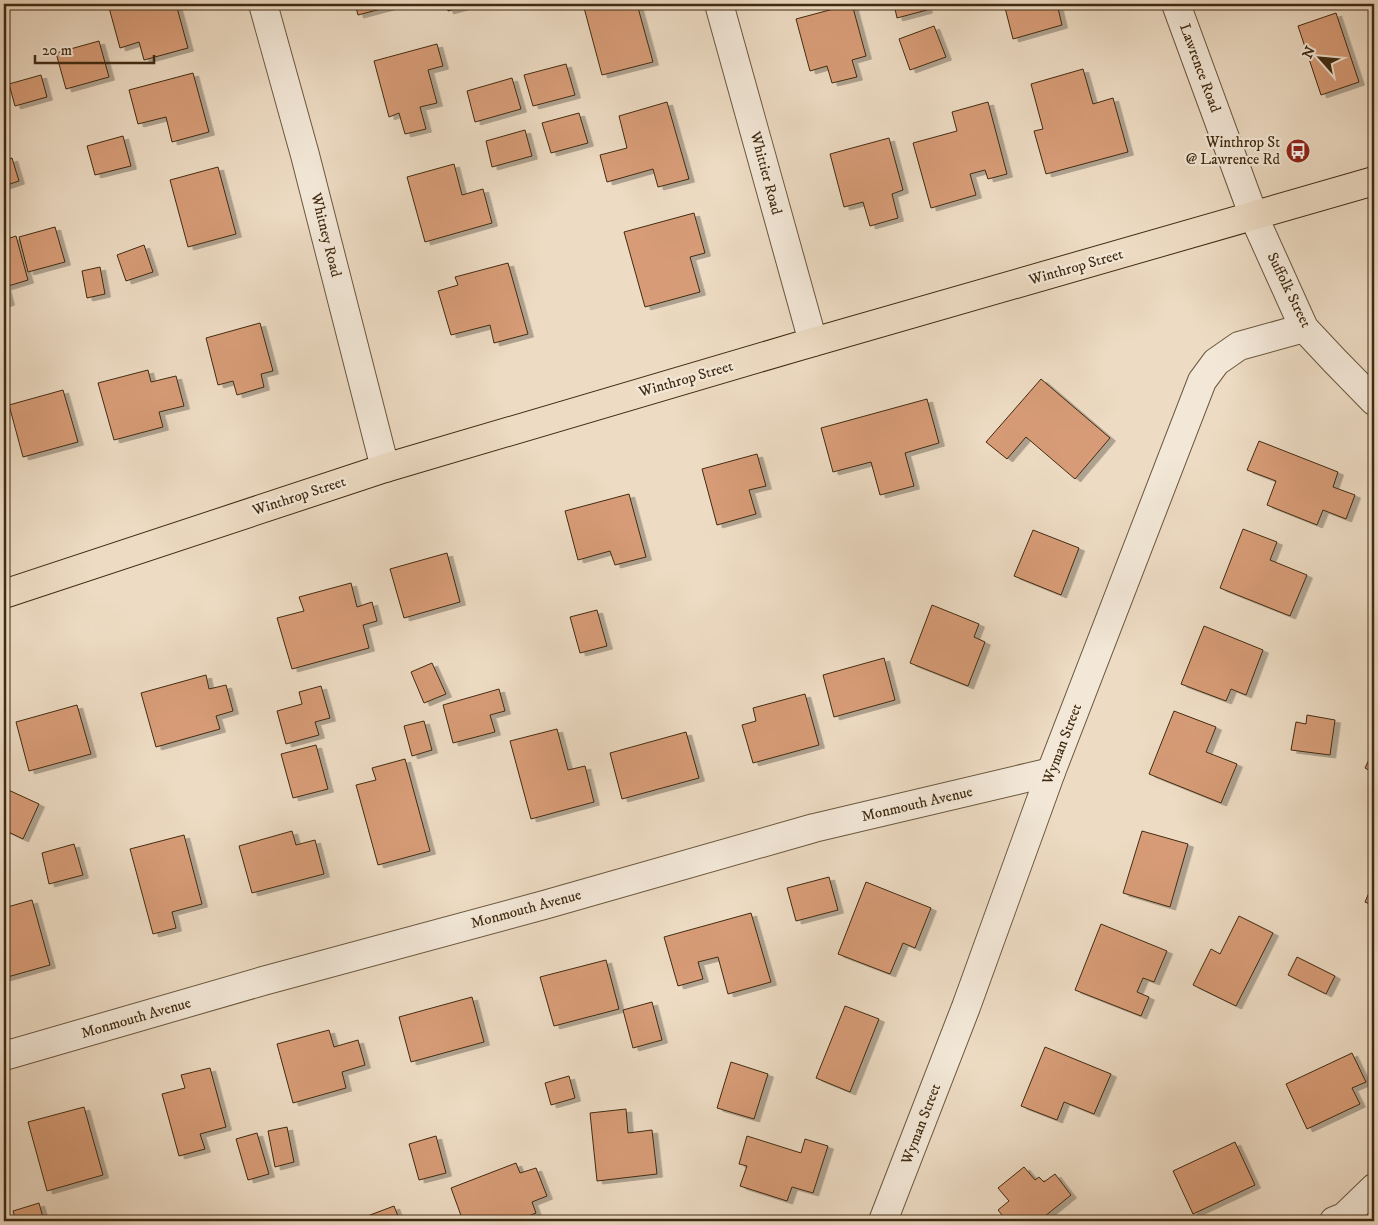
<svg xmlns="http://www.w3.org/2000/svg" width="1378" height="1225" font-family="'IM FELL DW Pica',serif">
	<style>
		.building { fill: #d79c77; stroke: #402b11; filter: url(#shadow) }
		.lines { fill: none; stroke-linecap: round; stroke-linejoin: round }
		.minor-casing { stroke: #6b573e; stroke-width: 30 }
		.tertiary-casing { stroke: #6b573e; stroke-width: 30 }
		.primary-casing { stroke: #402b11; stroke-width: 30 }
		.minor { stroke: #f3e8d8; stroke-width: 28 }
		.tertiary { stroke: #f3e8d8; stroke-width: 28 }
		.primary { stroke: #eddbc3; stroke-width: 28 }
		.labels { text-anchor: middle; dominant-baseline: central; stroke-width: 4.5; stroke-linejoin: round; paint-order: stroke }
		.street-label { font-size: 15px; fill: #402b11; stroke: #f3e8d8 }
		.poi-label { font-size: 15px; fill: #402b11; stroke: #f3e8d8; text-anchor: end }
	</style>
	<defs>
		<filter id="shadow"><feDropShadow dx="5.5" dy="3" stdDeviation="0" flood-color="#0004"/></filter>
	</defs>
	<rect width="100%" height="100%" fill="#eddbc3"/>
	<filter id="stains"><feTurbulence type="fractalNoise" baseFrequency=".004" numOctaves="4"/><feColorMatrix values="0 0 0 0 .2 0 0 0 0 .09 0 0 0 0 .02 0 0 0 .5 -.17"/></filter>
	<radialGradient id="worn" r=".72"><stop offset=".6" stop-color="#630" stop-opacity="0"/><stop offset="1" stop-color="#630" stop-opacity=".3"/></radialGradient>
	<!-- building -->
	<g class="building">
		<polygon points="108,4 176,4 188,48 144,60 139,42 120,48"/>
		<polygon points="355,4 400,4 358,15"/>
		<polygon points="446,4 473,4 448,11"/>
		<polygon points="583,4 637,4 653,62 602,75"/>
		<polygon points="852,4 866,56 852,60 857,77 832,83 827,66 810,71 796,19"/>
		<polygon points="894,4 925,4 927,10 897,18"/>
		<polygon points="1004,4 1057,4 1062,25 1013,39"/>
		<polygon points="1336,13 1359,82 1321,95 1298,26"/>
		<polygon points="934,26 946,57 910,70 899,39"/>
		<polygon points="99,41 109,77 66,89 56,53"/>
		<polygon points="437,44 443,66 428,70 437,103 420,107 426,129 405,134 399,113 389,117 374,61"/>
		<polygon points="566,64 575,95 533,106 524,75"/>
		<polygon points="1083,69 1093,104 1113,98 1128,152 1046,174 1034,131 1043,129 1031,84"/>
		<polygon points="193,73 209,132 172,142 166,117 138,124 129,90"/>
		<polygon points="41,75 47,97 15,106 9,84"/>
		<polygon points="512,78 521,109 475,122 467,91"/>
		<polygon points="667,102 689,179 658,187 653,169 607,182 600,155 627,148 619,116"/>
		<polygon points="988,102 1007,174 988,179 985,170 970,174 976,195 931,208 913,143 957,131 952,112"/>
		<polygon points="579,113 588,143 551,153 542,123"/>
		<polygon points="525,130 532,156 492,167 486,141"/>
		<polygon points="123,136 131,166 95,175 87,146"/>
		<polygon points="889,138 903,190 892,194 898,218 870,226 863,202 844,207 830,154"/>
		<polygon points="12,158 19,181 4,186 4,161"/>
		<polygon points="454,164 462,195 483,189 492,223 425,242 407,177"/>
		<polygon points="218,167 236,234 188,247 170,180"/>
		<polygon points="694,213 705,253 690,257 700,292 645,307 624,232"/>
		<polygon points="55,227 65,262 28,272 19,237"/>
		<polygon points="16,236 28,280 5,287 9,302 4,304 4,240"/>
		<polygon points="144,245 153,272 126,281 117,255"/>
		<polygon points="508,263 528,334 494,343 490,325 451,335 438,291 458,285 455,277"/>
		<polygon points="100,267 105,294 87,298 82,271"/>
		<polygon points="260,323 273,371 261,374 264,387 237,395 233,381 218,385 206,338"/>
		<polygon points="148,370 151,382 176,376 184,406 159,412 163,427 114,440 98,383"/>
		<polygon points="1041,379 1110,438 1075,479 1026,437 1007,459 986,442"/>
		<polygon points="63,390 78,442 23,457 9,405"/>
		<polygon points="927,399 939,443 905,453 914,486 880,495 871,462 833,472 821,428"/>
		<polygon points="1259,441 1338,472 1333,487 1355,495 1346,519 1323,510 1317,525 1267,505 1276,481 1247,470"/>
		<polygon points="757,454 766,486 749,490 756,514 717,525 702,469"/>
		<polygon points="629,494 646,557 615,565 610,551 578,560 565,511"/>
		<polygon points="1243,529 1277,542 1270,560 1307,575 1290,616 1220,588"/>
		<polygon points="1033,530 1079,548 1061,595 1014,576"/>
		<polygon points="447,553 460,602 404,618 390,569"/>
		<polygon points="351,583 357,607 372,602 377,621 363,625 369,648 292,669 277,618 304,611 299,597"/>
		<polygon points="932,605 979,624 974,637 985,642 968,686 910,663"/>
		<polygon points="597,610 607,646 580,653 570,617"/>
		<polygon points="1204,626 1263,650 1246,695 1231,689 1226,701 1181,684"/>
		<polygon points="884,658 895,700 834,717 823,675"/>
		<polygon points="432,663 446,694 424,703 411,672"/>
		<polygon points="206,675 209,689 226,685 233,711 216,716 220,729 156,747 141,693"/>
		<polygon points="321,686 330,718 315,722 319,735 286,744 277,711 302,704 299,692"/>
		<polygon points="499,689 505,711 490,715 495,732 453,743 443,705"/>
		<polygon points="805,694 819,745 753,763 742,725 756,721 753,708"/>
		<polygon points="77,705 91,754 29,771 16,722"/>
		<polygon points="1174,711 1216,727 1206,752 1237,764 1221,803 1149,774"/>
		<polygon points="1307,715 1335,720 1330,755 1291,750 1296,722 1306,724"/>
		<polygon points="424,721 432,750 412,756 404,726"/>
		<polygon points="557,729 568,770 585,766 594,802 531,819 510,741"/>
		<polygon points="686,732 699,778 622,799 610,753"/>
		<polygon points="316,745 328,789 293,798 281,754"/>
		<polygon points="1374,749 1374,773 1365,768"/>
		<polygon points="405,759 430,851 378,865 356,785 376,780 372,768"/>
		<polygon points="4,788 39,804 23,839 4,830"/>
		<polygon points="292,831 296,845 315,840 324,874 252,893 239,846"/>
		<polygon points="1142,831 1188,844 1170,907 1123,893"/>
		<polygon points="184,835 202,904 172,912 176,928 153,934 130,849"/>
		<polygon points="74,844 83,875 49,884 42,853"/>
		<polygon points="829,877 838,910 796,921 787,888"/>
		<polygon points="1374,881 1374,906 1365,902"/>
		<polygon points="866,882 931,908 915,948 903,943 890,974 838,954"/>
		<polygon points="32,900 50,965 4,978 4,908"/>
		<polygon points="751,913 771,982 728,994 718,957 698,962 703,979 678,986 664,937"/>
		<polygon points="1239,916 1273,933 1236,1006 1193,985 1211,949 1220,954"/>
		<polygon points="1101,924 1167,951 1154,982 1143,978 1137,992 1149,997 1141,1016 1075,990"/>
		<polygon points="1297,957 1335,976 1326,994 1288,975"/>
		<polygon points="606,960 619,1009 554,1026 540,977"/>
		<polygon points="472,997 484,1042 411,1062 399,1017"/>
		<polygon points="652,1002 662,1040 633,1048 623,1010"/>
		<polygon points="845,1006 879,1019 850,1092 816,1078"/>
		<polygon points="329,1030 334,1047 358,1040 365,1065 342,1072 346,1088 293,1103 277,1044"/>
		<polygon points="1045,1047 1111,1074 1094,1114 1064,1102 1057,1120 1021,1106"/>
		<polygon points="1352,1053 1366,1082 1352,1088 1360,1104 1307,1129 1286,1084"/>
		<polygon points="731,1062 768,1074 754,1119 717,1108"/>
		<polygon points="210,1068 226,1127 200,1134 205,1149 179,1156 162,1094 185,1088 181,1075"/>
		<polygon points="569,1076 575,1098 551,1105 545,1083"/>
		<polygon points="84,1107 103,1175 47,1191 28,1122"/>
		<polygon points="626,1109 628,1133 652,1130 657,1174 597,1181 590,1113"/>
		<polygon points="287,1127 294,1162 275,1167 268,1131"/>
		<polygon points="257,1133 269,1174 248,1180 236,1139"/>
		<polygon points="436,1136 446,1173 419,1180 409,1144"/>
		<polygon points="747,1136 801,1153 805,1139 828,1146 813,1193 792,1187 787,1201 740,1186 747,1166 739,1164"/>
		<polygon points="1235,1142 1255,1185 1193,1214 1173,1171"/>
		<polygon points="516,1163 520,1173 536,1168 547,1196 532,1202 536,1213 515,1221 463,1221 451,1188"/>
		<polygon points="1024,1167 1035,1180 1039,1177 1044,1182 1055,1174 1071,1195 1039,1221 1007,1221 998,1210 1009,1201 998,1188"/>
		<polygon points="39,1203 44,1221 16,1221 13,1211"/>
		<polygon points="394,1206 400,1221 354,1221"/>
	</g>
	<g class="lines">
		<defs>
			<g id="minor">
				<polyline points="263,4 305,155 385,468"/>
				<polyline points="719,4 813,342"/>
				<polyline points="1254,217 1304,328 1334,360 1374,401"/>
				<polyline points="4,1056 263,981 544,905 814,828 1051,772"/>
				<polyline points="883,1221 966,1007 1051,772 1202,381 1216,362 1239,346 1304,328"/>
				<polyline points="1334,1221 1344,1217 1374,1188"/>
			</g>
			<polyline id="tertiary" points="1176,4 1254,217"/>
			<polyline id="primary" points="4,594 385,468 796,347 1374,181"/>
		</defs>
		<!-- minor casing -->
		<use href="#minor" class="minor-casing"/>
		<!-- tertiary casing -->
		<use href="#tertiary" class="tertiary-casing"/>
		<!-- primary casing -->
		<use href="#primary" class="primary-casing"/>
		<!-- minor -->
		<use href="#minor" class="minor"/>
		<!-- tertiary -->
		<use href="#tertiary" class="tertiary"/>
		<!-- primary -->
		<use href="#primary" class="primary"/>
	</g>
	<!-- icons -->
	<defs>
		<symbol id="bus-disc" viewBox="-11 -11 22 22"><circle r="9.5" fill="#8f2418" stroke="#f3e8d8"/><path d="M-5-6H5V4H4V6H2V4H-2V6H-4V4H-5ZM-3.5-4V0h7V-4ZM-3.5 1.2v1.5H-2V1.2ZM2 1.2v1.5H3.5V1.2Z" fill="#fff"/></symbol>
	</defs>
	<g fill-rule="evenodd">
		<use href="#bus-disc" x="1284" y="137" width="28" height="28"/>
	</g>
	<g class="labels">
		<!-- street labels -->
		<g class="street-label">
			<text transform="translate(1200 68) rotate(70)">Lawrence Road</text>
			<text transform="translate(766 173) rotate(75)">Whittier Road</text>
			<text transform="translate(326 235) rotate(76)">Whitney Road</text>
			<text transform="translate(1076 267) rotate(-16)">Winthrop Street</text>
			<text transform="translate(1289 290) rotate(64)">Suffolk Street</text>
			<text transform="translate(686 379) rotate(-16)">Winthrop Street</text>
			<text transform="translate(299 496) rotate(-18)">Winthrop Street</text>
			<text transform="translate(1062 744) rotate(-69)">Wyman Street</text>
			<text transform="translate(917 804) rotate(-13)">Monmouth Avenue</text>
			<text transform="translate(526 909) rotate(-15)">Monmouth Avenue</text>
			<text transform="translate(136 1018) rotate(-16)">Monmouth Avenue</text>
			<text transform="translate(921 1124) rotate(-69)">Wyman Street</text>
		</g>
		<!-- poi labels -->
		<g class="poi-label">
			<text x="1280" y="142">Winthrop St<tspan x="1280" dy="17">@ Lawrence Rd</tspan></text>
		</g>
	</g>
	<!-- margin -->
	<rect width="1378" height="1225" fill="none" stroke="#eddbc3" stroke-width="20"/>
	<rect x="5" y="5" width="1368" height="1215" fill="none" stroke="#402b11" stroke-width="2.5"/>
	<rect x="10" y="10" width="1358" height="1205" fill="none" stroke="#402b11"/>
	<!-- north arrow -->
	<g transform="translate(1320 58) rotate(297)" stroke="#f3e8d8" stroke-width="4" paint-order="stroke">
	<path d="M0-4L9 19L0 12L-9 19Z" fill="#402b11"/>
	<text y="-8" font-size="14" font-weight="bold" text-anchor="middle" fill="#402b11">N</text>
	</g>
	<!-- scale -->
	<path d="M35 55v8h119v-8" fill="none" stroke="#402b11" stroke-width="2.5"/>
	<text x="42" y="55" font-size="15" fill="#402b11" stroke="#f3e8d8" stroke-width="4" paint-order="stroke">20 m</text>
	<rect width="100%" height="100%" filter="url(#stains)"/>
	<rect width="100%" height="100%" fill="url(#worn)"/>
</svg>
